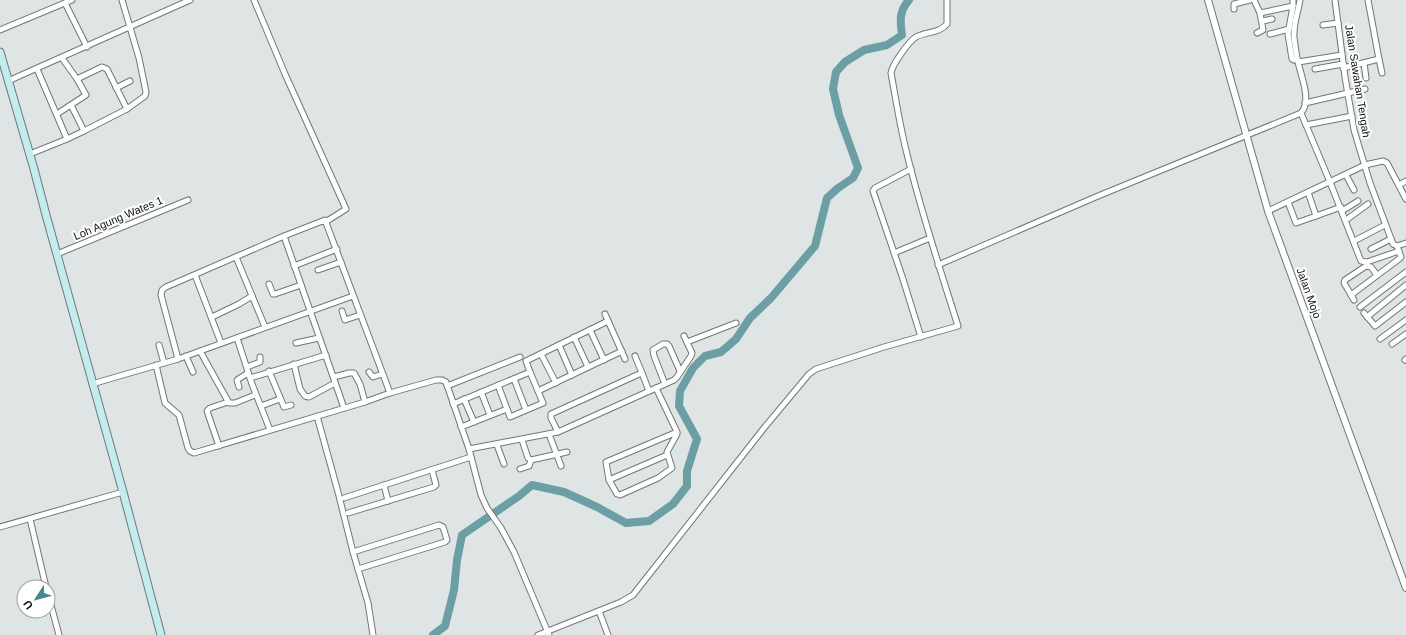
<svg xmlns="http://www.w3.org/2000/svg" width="1406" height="635" viewBox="0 0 1406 635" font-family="Helvetica,sans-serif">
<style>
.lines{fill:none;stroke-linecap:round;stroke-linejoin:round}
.river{stroke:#6c9fa4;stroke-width:8}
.minor-casing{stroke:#717676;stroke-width:7}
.tertiary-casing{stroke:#717676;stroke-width:8}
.secondary-casing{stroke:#717676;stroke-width:9}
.minor{stroke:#fff;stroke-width:5}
.tertiary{stroke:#fff;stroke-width:6}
.secondary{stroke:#c4ecef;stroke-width:7}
.labels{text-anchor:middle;stroke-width:4;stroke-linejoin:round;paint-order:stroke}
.street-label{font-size:11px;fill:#101212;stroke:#fff}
</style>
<rect width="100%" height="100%" fill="#dfe5e5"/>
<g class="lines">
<path class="river" d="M433,635L445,626L454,590L457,560L462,535L519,496L532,485L564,492L597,507L626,523L649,521L673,504L687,486V471L697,439L679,406L680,391L693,368L705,356L721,352L736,339L750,318L771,298L815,246L827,198L838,188L853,178L858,168L839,115L833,89L836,72L845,62L864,50L887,45L902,35C900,21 899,11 909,0"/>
<g class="minor-casing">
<g id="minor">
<path d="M254,0L285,74L346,209L327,221"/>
<path d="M1254,0L1260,13L1293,6V0"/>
<path d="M1300,0C1298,12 1293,25 1294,37C1295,45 1296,54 1298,62C1301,76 1312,101 1301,113"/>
<path d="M1335,0L1345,77L1354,130L1370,183L1393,244L1397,246"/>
<path d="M65,3L87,47"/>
<path d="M1293,6L1288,34L1292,59L1294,60"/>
<path d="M1234,9V4L1250,0"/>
<path d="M1263,21L1272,19"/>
<path d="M1323,25L1338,23"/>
<path d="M0,30L72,0"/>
<path d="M1257,33L1263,30L1260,13"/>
<path d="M1270,34L1289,29"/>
<path d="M1379,59L1382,73"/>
<path d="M1298,62L1342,55"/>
<path d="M1364,63L1366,78"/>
<path d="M1343,68L1379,59L1368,0"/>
<path d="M37,69L67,139"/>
<path d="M1315,69L1343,64"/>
<path d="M77,79L102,67L107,69L127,109"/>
<path d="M8,81L190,0"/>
<path d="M116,88L130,81"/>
<path d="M1305,103L1365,89"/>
<path d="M71,105L84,131"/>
<path d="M1301,113L1330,182L1361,261L1367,262L1399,251"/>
<path d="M57,114L86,95L77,79L62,58"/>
<path d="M1306,125L1352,116"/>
<path d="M30,154L67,139L84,131L127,109L145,96L146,92L139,58L122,0"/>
<path d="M911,169L875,188L873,191L902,276L921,337"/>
<path d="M1346,175L1354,190"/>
<path d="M1399,185L1406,181"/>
<path d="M1288,202L1296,223L1316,216L1308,192"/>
<path d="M1268,211L1365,165L1383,161L1387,163L1406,199"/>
<path d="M1342,211L1358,201"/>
<path d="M1316,216L1341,207"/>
<path d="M1346,220L1368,204"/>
<path d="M284,236L344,408"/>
<path d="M1354,241L1385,225"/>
<path d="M1397,246L1406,243"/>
<path d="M1371,249L1391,239"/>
<path d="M894,253L930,238"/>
<path d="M57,254L188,200"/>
<path d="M236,257L265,327"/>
<path d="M938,265L1098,196L1301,113"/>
<path d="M294,266L337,249"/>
<path d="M318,270L341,262"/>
<path d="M195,275L221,343"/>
<path d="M269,284L273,294H275L301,285"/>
<path d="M1351,295L1399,259L1401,257L1398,249"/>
<path d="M1354,300L1344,283L1345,280L1366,266L1371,267L1377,275"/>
<path d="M1360,307L1406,272"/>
<path d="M342,311L345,320L360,315"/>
<path d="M1364,313L1375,326L1406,302"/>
<path d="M605,314L625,359"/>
<path d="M212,317L239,304L252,296"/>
<path d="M1367,317L1406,285"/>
<path d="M590,330L604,360"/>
<path d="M574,337L588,367"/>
<path d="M237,338L252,384L270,430"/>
<path d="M1380,339L1406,320"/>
<path d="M687,342L736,323"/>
<path d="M296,343L319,338"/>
<path d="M1392,344L1406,334"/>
<path d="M159,345L164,363"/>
<path d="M559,345L572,375"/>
<path d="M200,351L229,403H235L255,395"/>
<path d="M541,354L556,383"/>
<path d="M186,356L193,372"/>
<path d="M635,356L642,373"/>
<path d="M178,359L161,295L162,290L166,287L284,236L325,220L390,393L436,380H442L446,382L469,449L481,495L487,508L501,528L514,552L549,635"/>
<path d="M1405,360L1406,359"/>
<path d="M294,364L300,389L305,396L309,397L335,383"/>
<path d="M156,365L165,403L179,415L188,448L190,451L194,453L365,402L390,393"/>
<path d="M247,367L260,362V357"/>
<path d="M269,371L284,407L291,405"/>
<path d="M369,372L373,377L382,374"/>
<path d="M334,377L349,373H354L360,384L365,402"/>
<path d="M250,378L326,355"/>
<path d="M514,379L526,410"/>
<path d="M92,384L178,359L353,296"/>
<path d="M665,384L654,356L653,350L663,344H667L669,346L680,371"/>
<path d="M498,385L510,417L543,403L530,372"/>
<path d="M447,386L520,357"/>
<path d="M239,387L237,380L248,373"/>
<path d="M656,388L677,432V434L667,452L672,468L658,478L620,495L617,494L609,480L606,462L677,432"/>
<path d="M538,391L622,351"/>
<path d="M481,392L490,415"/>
<path d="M464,399L474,422"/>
<path d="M453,404L530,372L526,361L608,321"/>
<path d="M261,406L280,399"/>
<path d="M317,416L338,492L353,552L368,603L373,635"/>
<path d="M461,427L507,409"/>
<path d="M558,432L551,418V414L637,375L642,373L649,391"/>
<path d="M549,434L561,466"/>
<path d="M522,440L528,458L531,460L567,452"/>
<path d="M497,445L504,464"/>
<path d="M219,446L207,411L210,408L228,402"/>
<path d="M469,449L558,432L674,380L677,377L691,356L692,353L684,336"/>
<path d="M520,469L529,466L531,460"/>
<path d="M609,480L667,455"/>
<path d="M384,485L388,501"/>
<path d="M344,498L471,457"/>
<path d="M348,513L434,487L436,485L432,470"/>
<path d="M30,519L46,587"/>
<path d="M0,527L123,492"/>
<path d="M353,552L439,525L443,527L447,540L445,542L358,569"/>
<path d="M48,594L59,635"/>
<path d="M599,611L608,635"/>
<path d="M538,635L621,602L633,595L764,428L809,374L816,369L884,347L958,326C940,269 921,212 907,154C900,127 896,100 891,73C892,65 909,41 916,37C927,31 938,34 947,24V0"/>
</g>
</g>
<g class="tertiary-casing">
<path id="tertiary" d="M1208,0L1268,211L1406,588"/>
</g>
<g class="secondary-casing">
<path id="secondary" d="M0,52L34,169L46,215L123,492L161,635"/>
</g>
<use href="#minor" class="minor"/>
<use href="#tertiary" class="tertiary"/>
<use href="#secondary" class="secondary"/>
</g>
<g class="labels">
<g class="street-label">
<text transform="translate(1358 81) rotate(81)" y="4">Jalan Sawahan Tengah</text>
<text transform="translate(118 218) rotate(-23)" y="4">Loh Agung Wates 1</text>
<text transform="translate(1309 293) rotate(70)" y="4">Jalan Mojo</text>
</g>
</g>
<g transform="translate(36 599) rotate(234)"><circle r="19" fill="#ffffff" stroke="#9fa0a0"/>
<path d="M0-3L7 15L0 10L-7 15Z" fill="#438a90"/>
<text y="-6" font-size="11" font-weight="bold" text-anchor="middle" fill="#101212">U</text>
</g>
</svg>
